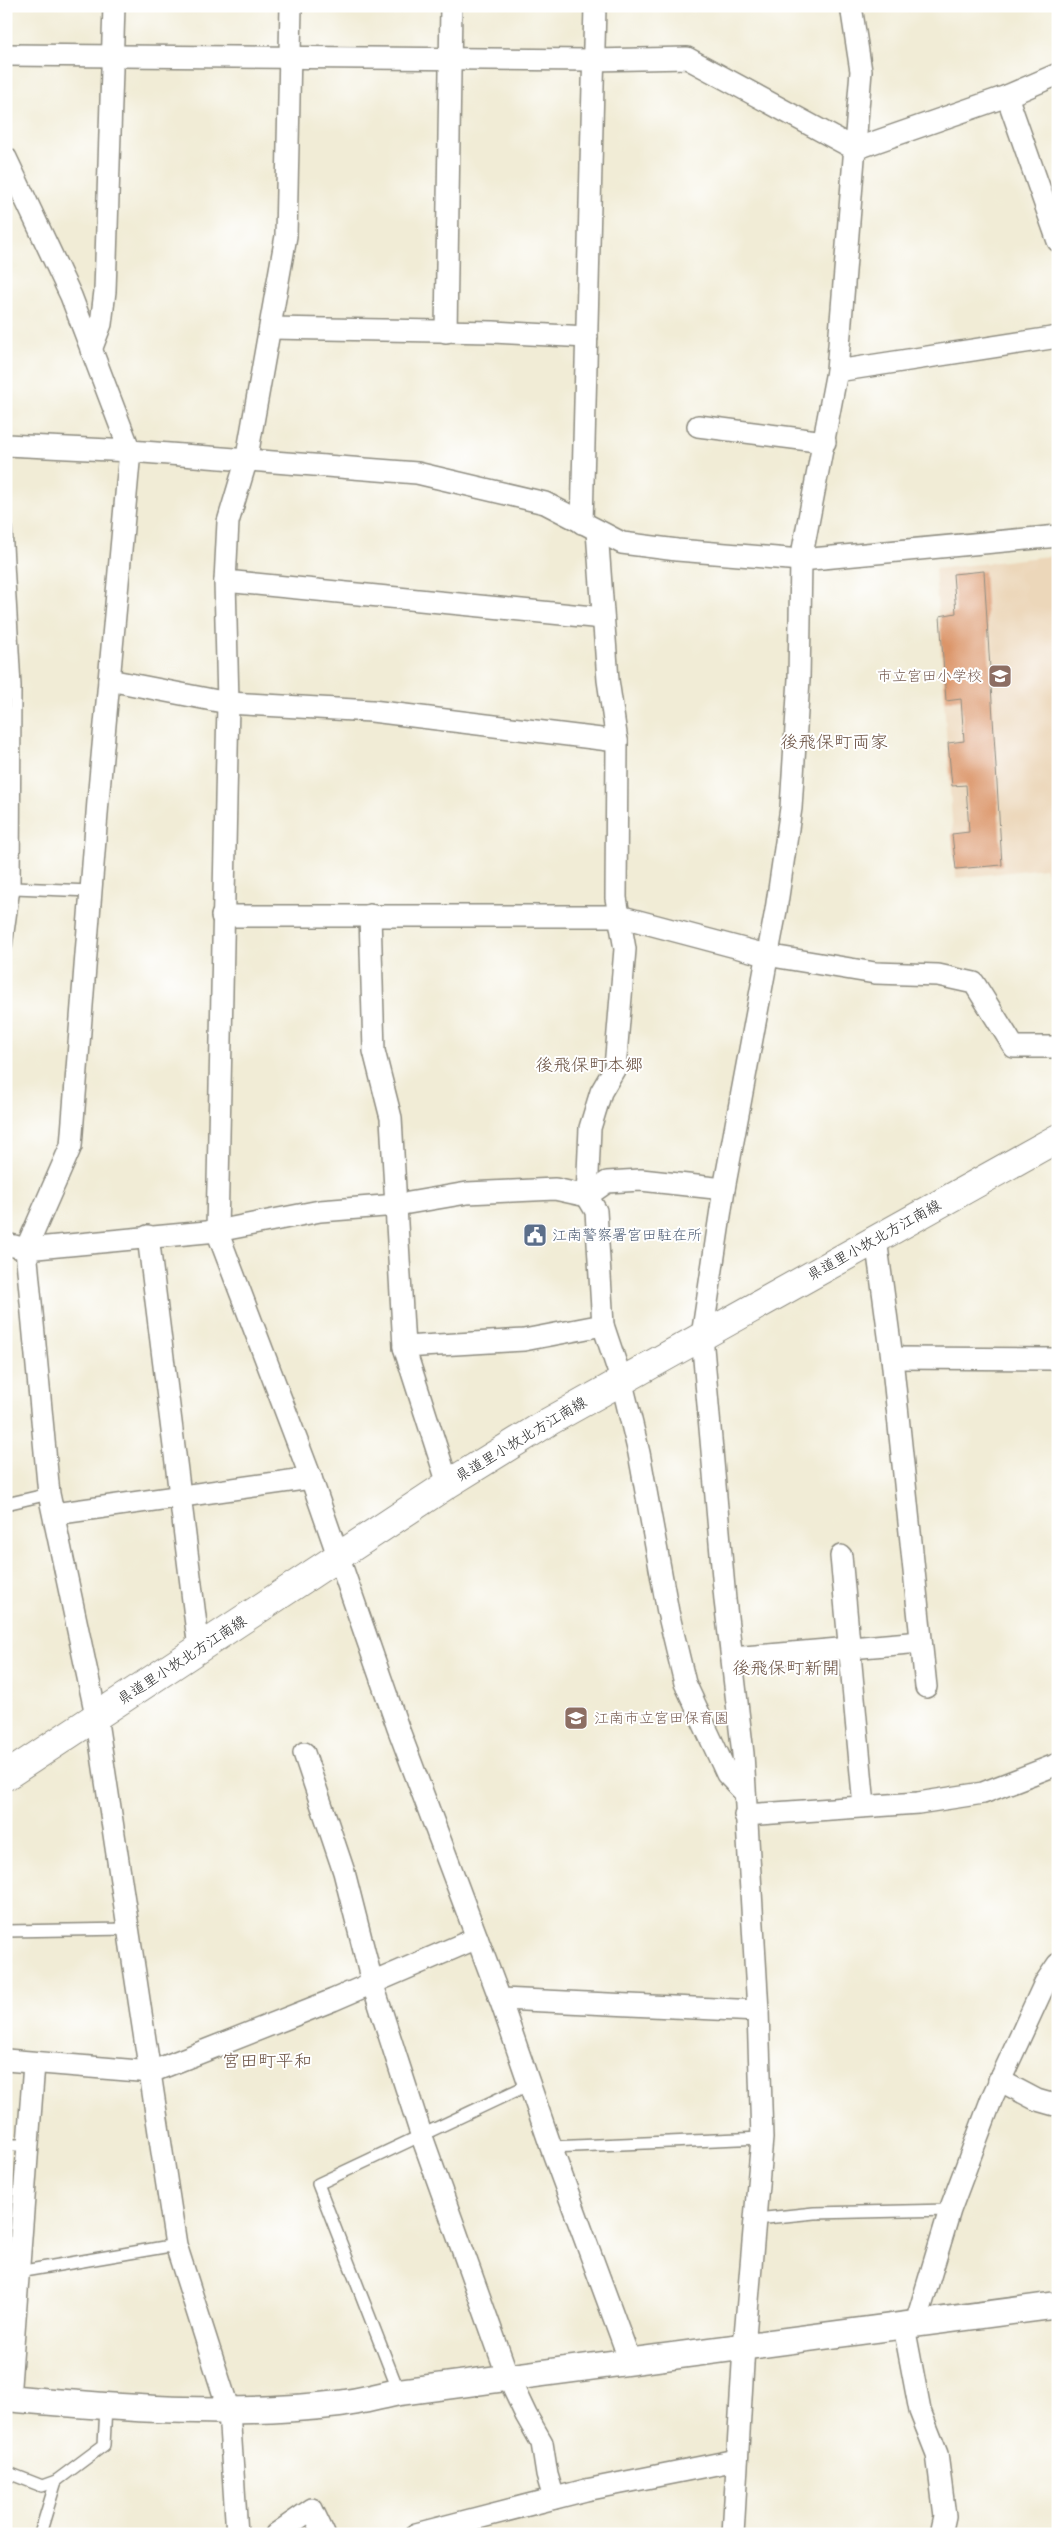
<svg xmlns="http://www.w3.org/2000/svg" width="1064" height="2540" viewBox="0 0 1064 2540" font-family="'Comic Neue','Klee One',sans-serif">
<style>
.built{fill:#ecd7ba}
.building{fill:#db9569}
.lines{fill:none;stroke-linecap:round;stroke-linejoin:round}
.service-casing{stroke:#8e8c80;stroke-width:14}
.minor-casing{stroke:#8e8c80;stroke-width:24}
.tertiary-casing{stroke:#8e8c80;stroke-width:29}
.secondary-casing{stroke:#8e8c80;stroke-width:30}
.service{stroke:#fff;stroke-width:11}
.minor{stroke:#fff;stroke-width:21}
.tertiary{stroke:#fff;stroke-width:26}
.secondary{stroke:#fff;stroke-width:28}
.labels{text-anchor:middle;stroke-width:4;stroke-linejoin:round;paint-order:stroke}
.education-label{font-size:15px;fill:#785e54;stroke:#fff;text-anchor:end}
.service-label{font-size:15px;fill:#4e5e75;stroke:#fff;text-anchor:start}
.street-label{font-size:15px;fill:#2b2b2b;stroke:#fff}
.quarter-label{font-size:18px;fill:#695041;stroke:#fff}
</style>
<rect width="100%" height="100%" fill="#fff"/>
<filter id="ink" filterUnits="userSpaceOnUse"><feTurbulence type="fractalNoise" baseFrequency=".02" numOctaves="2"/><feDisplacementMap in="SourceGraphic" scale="10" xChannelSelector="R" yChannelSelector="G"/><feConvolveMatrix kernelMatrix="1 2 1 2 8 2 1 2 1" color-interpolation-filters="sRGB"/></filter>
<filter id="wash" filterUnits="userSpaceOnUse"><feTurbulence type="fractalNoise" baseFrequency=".0096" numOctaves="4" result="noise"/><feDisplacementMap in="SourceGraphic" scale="20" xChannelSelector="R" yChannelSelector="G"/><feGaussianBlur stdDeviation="1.12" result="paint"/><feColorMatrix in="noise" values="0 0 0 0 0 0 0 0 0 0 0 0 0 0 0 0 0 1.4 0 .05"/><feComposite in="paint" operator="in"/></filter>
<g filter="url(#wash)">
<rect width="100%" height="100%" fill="#f1ecd6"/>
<path class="built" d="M1058,555V896H1056L1045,868L956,878L935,569Z"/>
<g id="blocks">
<path class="building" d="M984,571L1002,865L956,869L952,834L969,832L966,785L952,786L948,743L964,741L961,699L946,701L940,616L956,613L953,574Z"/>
</g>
</g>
<g filter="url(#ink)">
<use href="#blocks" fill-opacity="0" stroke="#8e8c80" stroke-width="1"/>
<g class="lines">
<g class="service-casing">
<g id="service">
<path d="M6,528L15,686L14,888L6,947"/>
<path d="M14,888L91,891"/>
<path d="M6,1504L49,1494"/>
<path d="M6,1931L129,1929"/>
<path d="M6,2145H29"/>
<path d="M551,2147L762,2138"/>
<path d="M756,2219L814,2213L950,2210"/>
<path d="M18,2272L176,2245"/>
<path d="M399,2392L318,2184L530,2084"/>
<path d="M6,2472L42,2486L56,2481L104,2445L106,2407"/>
<path d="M40,2534L56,2481"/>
</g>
</g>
<g class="minor-casing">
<g id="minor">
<path d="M291,6L286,236L246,462L228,522L225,581L228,703L217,1231L311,1478L398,1728L500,1999L551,2147L630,2361"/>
<path d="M6,55L594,60L687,58L855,149L1007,96L1058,74"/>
<path d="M1007,96L1058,241"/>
<path d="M6,158L71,296L130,451L98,801L71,1146L26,1249L49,1494L96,1715L176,2245L229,2411L237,2534"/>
<path d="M271,328L493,332L587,337"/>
<path d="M446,332L451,6"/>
<path d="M91,350L101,324L105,291L114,6"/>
<path d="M837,371L1058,337"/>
<path d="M698,426L825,442"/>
<path d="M6,445L130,451L417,473L545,503L622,543L677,550L801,560L1058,536"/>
<path d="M582,523L595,6"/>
<path d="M597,531L608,680L617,741L616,898L625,949L615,1068L601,1092L590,1128L587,1196L596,1211L603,1325L621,1379L639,1453L668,1612L685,1683L727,1774L745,1793"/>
<path d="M225,581L603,618"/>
<path d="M109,680L228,703L372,711L617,741"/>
<path d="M370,915L374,1051L391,1118L404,1347L524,1340L603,1325"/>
<path d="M222,916H619L766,955L875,973L938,975L974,983L1014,1047H1058"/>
<path d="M148,1236L199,1649"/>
<path d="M876,1239L892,1358L926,1687"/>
<path d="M6,1244L26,1249L217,1231L320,1211L397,1205L467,1193L555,1189L587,1196L607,1182L641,1180L724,1189"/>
<path d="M404,1347L448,1484"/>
<path d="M892,1358L1058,1359"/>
<path d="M54,1514L311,1478"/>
<path d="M841,1556L864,1806"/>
<path d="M732,1658L921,1642"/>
<path d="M304,1753L344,1872L372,1982L421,2134L508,2377L526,2415L542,2443L547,2475L554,2498"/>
<path d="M745,1815L918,1803L983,1793L1058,1764"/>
<path d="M500,1999L758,2011"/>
<path d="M6,2060L151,2072L333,2000L477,1938"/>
<path d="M999,2080L1037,2100L1058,2106"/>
<path d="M916,2323L950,2210L992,2098L1045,1983L1058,1964"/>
<path d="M908,2325L906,2337L920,2411L937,2454L945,2516L941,2534"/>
<path d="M9,2398L34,2064"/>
<path d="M276,2534L312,2509L324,2534"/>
<path d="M416,2534L586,2490L737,2460"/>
<path d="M733,2534L744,2347L762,2138L758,2011L743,1754L725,1600L702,1336L724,1189L776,910L791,808L799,679L801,560L837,371L861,71L851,6"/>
</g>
</g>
<g class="tertiary-casing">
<path id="tertiary" d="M6,2398C117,2408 229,2417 339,2404C359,2402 379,2396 399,2392L1058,2305"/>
</g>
<g class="secondary-casing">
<path id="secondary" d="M6,1776L448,1484L550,1421L1058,1138"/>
</g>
<use href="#service" class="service"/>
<use href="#minor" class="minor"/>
<use href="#tertiary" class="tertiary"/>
<use href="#secondary" class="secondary"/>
</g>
</g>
<defs>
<g id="school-square" transform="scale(1.25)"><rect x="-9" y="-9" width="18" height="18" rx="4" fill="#8d6e63" stroke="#fff"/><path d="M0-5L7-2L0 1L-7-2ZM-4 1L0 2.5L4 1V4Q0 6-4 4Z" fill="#fff"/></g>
<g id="civic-square" transform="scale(1.25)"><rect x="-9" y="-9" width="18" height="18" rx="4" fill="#5c6f8a" stroke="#fff"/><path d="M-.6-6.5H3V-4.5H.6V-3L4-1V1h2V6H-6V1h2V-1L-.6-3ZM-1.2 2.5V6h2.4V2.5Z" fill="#fff"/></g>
</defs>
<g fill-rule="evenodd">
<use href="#school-square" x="1000" y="676"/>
<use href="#civic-square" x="535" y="1235"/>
<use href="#school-square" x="576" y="1718"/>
</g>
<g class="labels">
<g class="education-label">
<text x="982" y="681">市立宮田小学校</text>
<text x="594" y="1723" text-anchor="start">江南市立宮田保育園</text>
</g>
<g class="service-label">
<text x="552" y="1240">江南警察署宮田駐在所</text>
</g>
<g class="street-label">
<text transform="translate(874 1240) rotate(-29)" y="5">県道里小牧北方江南線</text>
<text transform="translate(521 1439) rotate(-31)" y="5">県道里小牧北方江南線</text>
<text transform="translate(182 1660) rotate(-33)" y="5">県道里小牧北方江南線</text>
</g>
<g class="quarter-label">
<text x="834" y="748">後飛保町両家</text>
<text x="589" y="1071">後飛保町本郷</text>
<text x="786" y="1674">後飛保町新開</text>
<text x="267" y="2067">宮田町平和</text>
</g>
</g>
<rect width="1064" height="2540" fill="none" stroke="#fff" stroke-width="25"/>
</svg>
